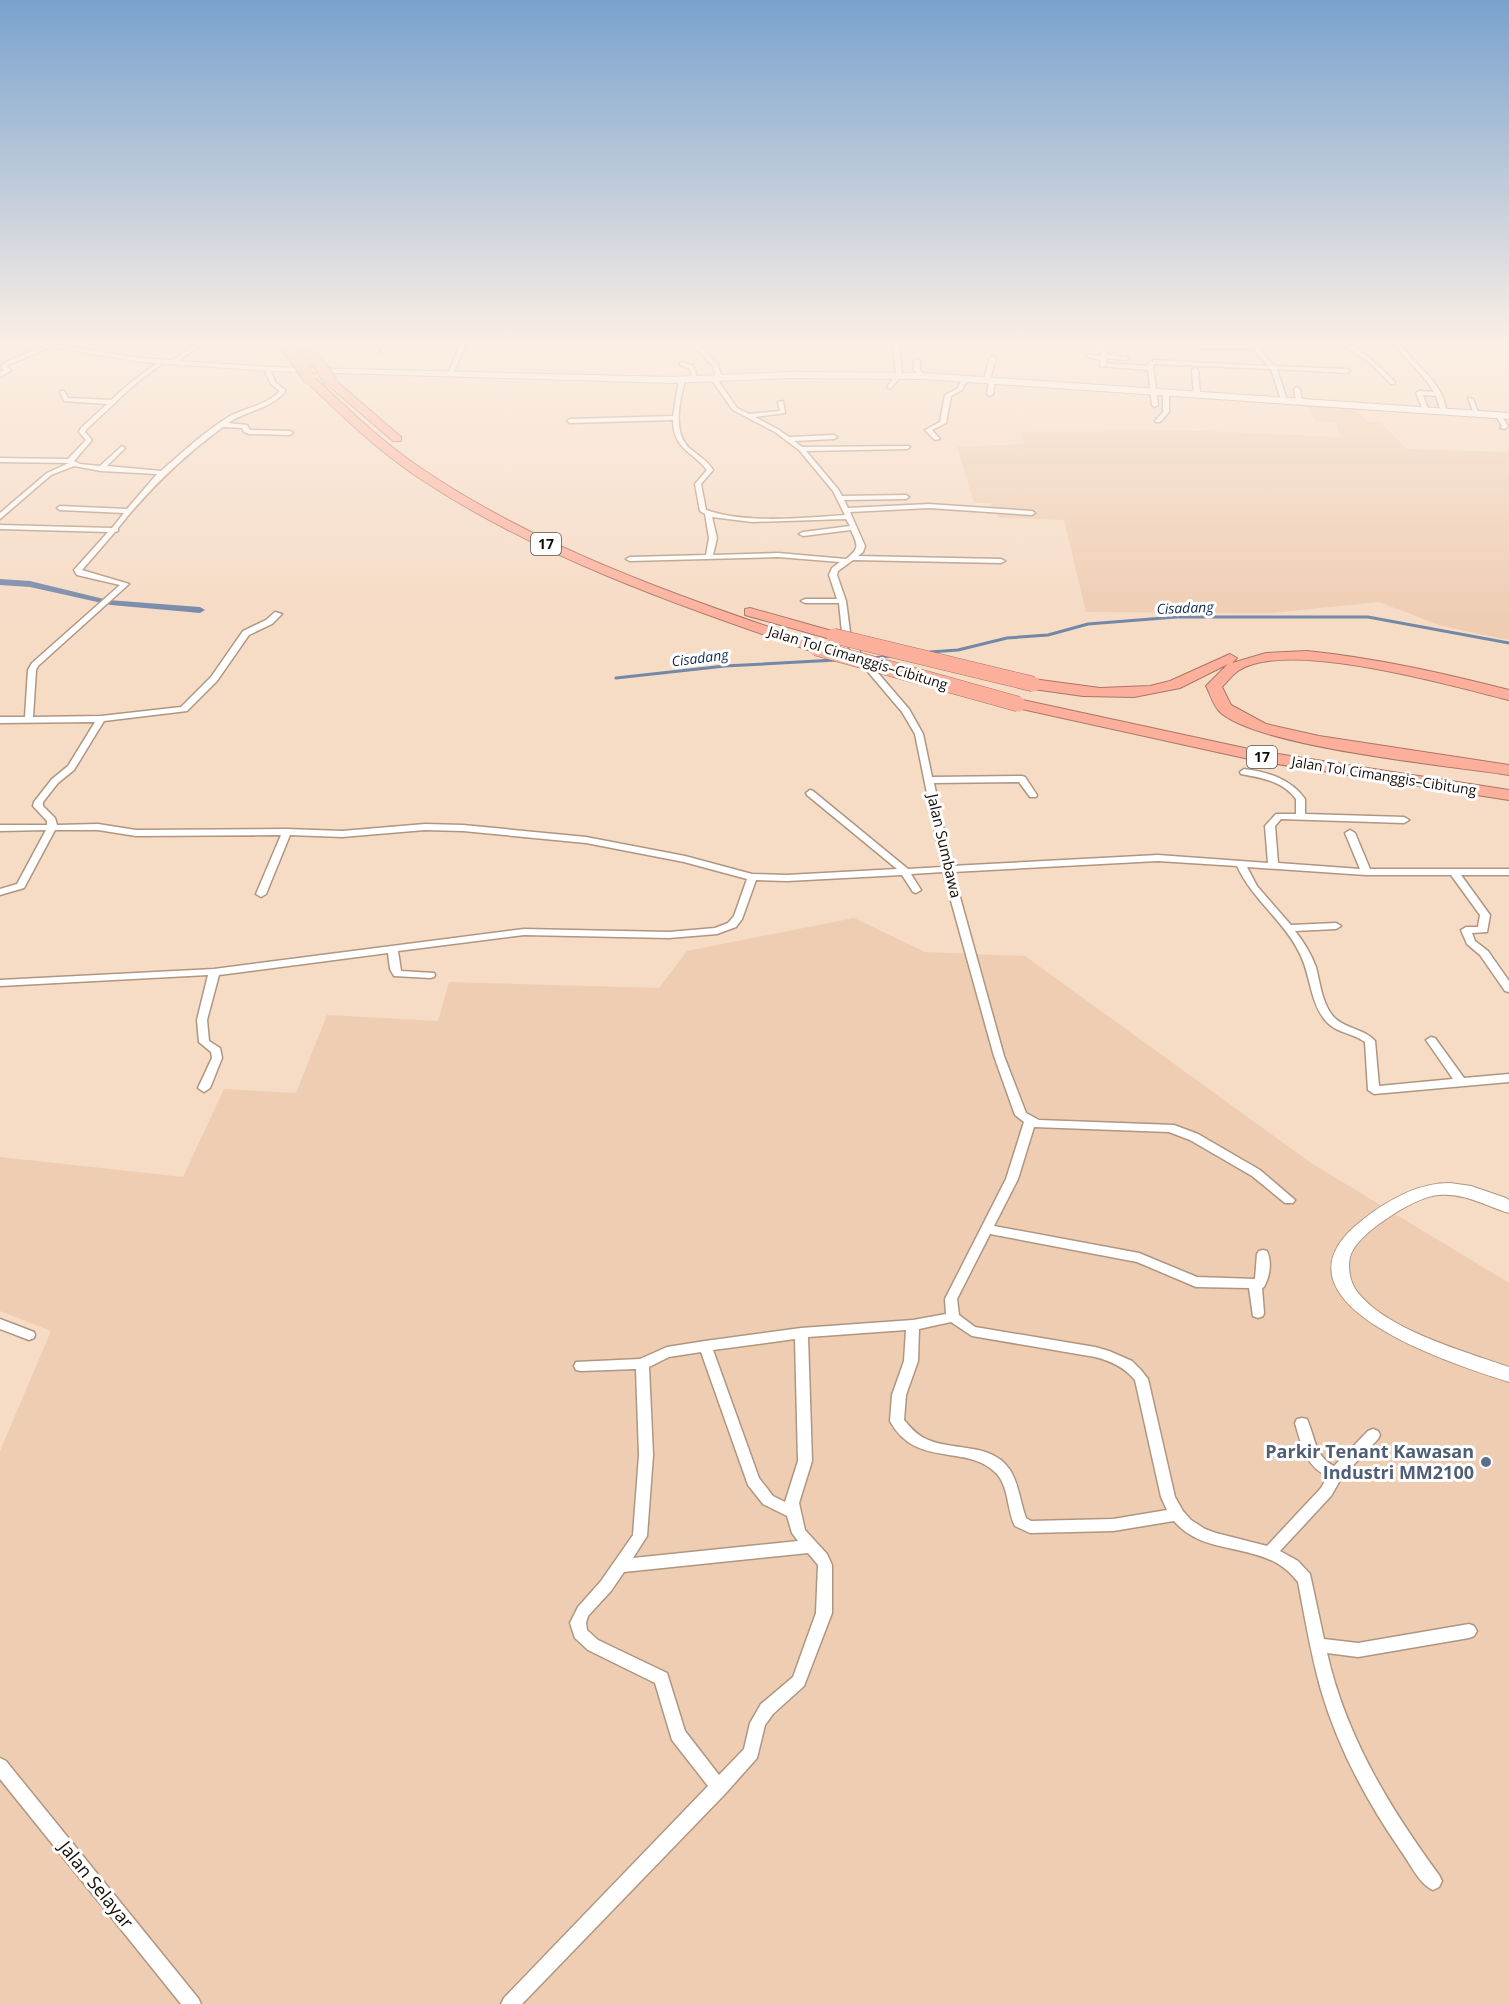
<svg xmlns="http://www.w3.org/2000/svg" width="1509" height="2004" viewBox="0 0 1509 2004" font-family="'Open Sans',sans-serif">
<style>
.built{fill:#eecdb2}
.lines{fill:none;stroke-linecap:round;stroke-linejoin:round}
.stream{stroke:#7388a8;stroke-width:3}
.canal{fill:#7388a8;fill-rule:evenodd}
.minor-casing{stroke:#af9681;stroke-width:3}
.secondary-casing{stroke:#af9681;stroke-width:2}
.motorway-casing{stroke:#ab7667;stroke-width:2}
.minor{fill:#fff;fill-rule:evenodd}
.secondary{fill:#fff;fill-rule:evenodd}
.motorway{fill:#fcb09c;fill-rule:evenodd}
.motorway-bridge-far1-casing{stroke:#ab7667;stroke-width:14;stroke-linecap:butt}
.motorway-bridge-casing{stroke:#ab7667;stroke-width:16;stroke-linecap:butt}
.motorway-bridge-far1{stroke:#fcb09c;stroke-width:12}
.motorway-bridge{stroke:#fcb09c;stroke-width:15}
.service-dot{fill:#5c6f8a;stroke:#fff;stroke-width:2}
.labels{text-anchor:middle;stroke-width:6;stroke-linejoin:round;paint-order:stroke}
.shield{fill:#fff;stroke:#5a5450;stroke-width:1.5}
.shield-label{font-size:14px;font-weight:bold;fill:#140b05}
.far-water-label{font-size:14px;font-style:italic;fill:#0f2b56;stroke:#fff}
.far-street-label{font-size:14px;fill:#140b05;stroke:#fff}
.street-label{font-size:15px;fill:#140b05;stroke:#fff}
.near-service-label{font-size:18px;font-weight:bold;fill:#4e5e75;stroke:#fff;text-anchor:end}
.near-street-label{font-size:18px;fill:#140b05;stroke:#fff}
</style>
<rect width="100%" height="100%" fill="#f6dbc5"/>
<g class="built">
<path d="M1308,405L1357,409L1367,422L1381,423L1407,449L1509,452V640L1442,626L1379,602L1272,613L1086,612L1064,520L1001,518L992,512L991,503H974L957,447L1024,444L1022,432L1204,431L1340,437L1336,423L1315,421Z"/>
<path d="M854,918L925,952L1025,956L1311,1163L1509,1283V2004H0V1451L51,1331L0,1311V1157L183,1177L224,1089L296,1093L327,1015L438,1021L449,982L659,988L687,951Z"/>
</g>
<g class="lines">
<g class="stream">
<path d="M930,652L958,650L1007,638L1048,635L1088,624L1176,617H1368L1509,643"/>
<path d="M873,658L890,656"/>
<path d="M616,678L725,666L836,660"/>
</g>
<path class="canal" d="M0,579L30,581L108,600L200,607L205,610L200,613L111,605L30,587L0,585Z"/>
<g class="minor-casing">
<g id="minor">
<path d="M385,343H391L384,353H380Z"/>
<path d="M415,343H421L418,349L413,348Z"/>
<path d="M461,343H467L453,373L448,374Z"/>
<path d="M691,343H697L718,365L722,378L717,379L737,408L749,414L780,411L778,402L783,401L785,413L755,417L779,430L789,437L834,435L837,437L834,439L794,441L802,447L909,446L910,447L907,449L806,451L838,489L842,496L906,495L909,497L906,499L844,500L848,508L929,504L1032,511L1035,513L1032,515L929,508L850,512L865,546L863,552L858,556L1001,559L1005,561L1001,563L853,560L838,571L837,575L846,601L850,632L860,652L909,709L923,734L932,777L1022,776L1025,777L1037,795L1036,797H1030L1019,782L934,783L951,866L1158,855L1268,863L1265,826L1276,814H1296V799C1283,781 1262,778 1241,774L1240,772L1244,769C1268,772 1291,779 1305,799V814L1404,817L1409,820L1404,823L1281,819L1275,826L1278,863L1360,869L1345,833L1350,830L1355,833L1370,869H1509V875H1461L1490,915L1487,932L1472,933L1475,941L1488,951L1509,981V992L1505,991L1480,955L1467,944L1461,930L1466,927H1478L1480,915L1451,875H1366L1247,867L1257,886L1291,925L1336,923L1341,926L1336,929L1295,931C1304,942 1311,954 1316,967C1320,983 1322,1002 1332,1015C1343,1029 1364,1028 1375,1041L1379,1086L1453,1079L1426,1040L1431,1037L1435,1038L1464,1078L1509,1074V1082L1374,1094L1368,1090L1365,1042C1353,1033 1335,1033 1325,1020C1309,1000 1311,974 1299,952C1283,920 1252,899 1237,866L1158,861L953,872L1004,1056L1026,1113L1039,1120L1174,1125L1198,1134L1260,1170L1295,1200L1293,1203H1285L1252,1176L1190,1140L1169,1132L1034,1127L1018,1179L994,1226L1139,1253L1197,1277L1255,1279L1257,1254L1259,1251L1263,1250L1267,1251C1272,1262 1270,1276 1264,1287L1262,1288L1264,1313L1263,1316L1258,1318L1253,1316L1249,1288L1196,1287L1137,1262L990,1234L957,1299L959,1315L975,1327L1095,1347L1109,1351L1132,1361L1141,1370L1148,1379L1175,1497L1183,1511L1191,1520L1205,1529L1216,1533L1267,1546L1321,1488L1328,1476C1306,1468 1301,1443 1295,1423L1297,1419L1302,1418L1307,1419C1315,1437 1315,1457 1334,1466L1368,1431L1373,1429L1378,1431L1380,1435L1378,1439L1342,1477L1331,1496L1280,1551L1298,1561L1310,1574L1324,1639L1358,1643L1469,1624L1474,1626L1477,1631L1474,1636L1469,1638L1358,1657L1327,1653C1346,1736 1389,1807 1439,1875L1442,1881L1439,1887L1433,1890C1419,1884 1410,1863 1401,1851C1367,1802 1338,1748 1321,1690C1311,1655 1305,1618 1298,1582C1291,1573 1283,1566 1273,1561C1240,1545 1199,1551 1174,1521L1113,1531L1030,1533L1015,1526C1007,1511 1009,1486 996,1473C966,1443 916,1469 890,1421L892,1395L904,1361L906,1330L808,1337L812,1461L799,1503L805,1530L827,1554L832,1565V1613L804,1686L773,1714L765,1725L757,1758L725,1794L522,2004H501L504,1998L708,1786L672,1740L655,1683L588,1650L575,1638L570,1623L578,1607L601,1581L633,1535L639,1455L636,1369L581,1371L576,1370L574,1366L576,1362L640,1359L667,1347L705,1341L801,1328L913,1320L946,1314L945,1299L1006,1179L1024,1122L1015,1115L994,1056L943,872L911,874L921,890L916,893L913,892L902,875L787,881L756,880L742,919L736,927L717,934L669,938L524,935L398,951L401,971L434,973L435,975L434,977L430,978L394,976L390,969L388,953L219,975L207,1020L209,1041L220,1048L222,1058L210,1088L204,1092L198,1088L212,1058L211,1052L199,1042L197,1020L208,975L0,986V980L214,969L524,929L669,932L715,928L728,923L734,916L747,879L684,862L586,843L463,831L425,830L342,837L290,835L266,894L261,897L256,894L281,835L136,836L98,830H55L24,888L0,895V889L17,884L46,830L0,831V825H47V821L33,806L34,802L52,779L68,766L95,722L0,723V717H25L28,670L32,663L120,585L77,575L74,570L108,532L0,529V525L112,528L124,513L60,510L57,508L60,506L127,509L157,474L101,471L74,466L51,475L0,519V513L47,473L69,463L0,462V458L68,459L86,440L79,432L81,428L107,404L64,401L60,391H64L68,398L111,400L130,383L161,360L164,362L163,363L134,385L86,430L85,432L92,440L74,461L80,464L100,466L122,446L125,448L107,466L161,471C183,452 205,431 230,416C247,407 266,406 280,391L272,385L265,372L271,367L274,369L271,372L276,383L285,390V392C270,409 246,411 228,423L247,425L250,430L290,431L293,433L290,435L249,434L244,432L242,428L223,427C182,457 150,488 118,528V531L115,532L82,570L129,584L38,666L36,670L33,717L101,716L181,707L211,677L243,631L266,620L275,612L282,614L272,624L249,635L217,681L187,711L104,721L74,770L58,783L43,802V806L55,818L57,825L98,824L136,830L287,829L342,831L425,824L463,825L586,837L685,856L752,874L787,875L897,869L807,795L806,793L810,790L813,791L908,869L942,867L915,734L902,712L852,653L842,632L839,603H805L801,601L805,599H837L829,575L832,568L840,562L778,557L630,561L626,559L630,557L706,555L709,538L705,514L700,511L695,484L707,470C692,451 673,449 673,420L570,423L567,421L570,419L673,416L679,380L682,378L685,380C680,400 672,431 689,448C698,455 707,460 713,470L701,484L706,510C746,524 802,518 845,515L833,491L799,450L775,432L733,410L711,379L716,378L713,366ZM712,517L752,522L846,519L850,526L803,532L799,534L803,536L851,530C858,546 860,548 846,559L778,553L713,555L717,538ZM951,1322L972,1336L1095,1357C1111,1361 1124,1367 1135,1380L1161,1497L1167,1510L1113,1519L1031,1521L1026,1518C1020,1502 1019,1484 1010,1470C991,1441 950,1452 924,1438C916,1434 910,1427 904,1420L906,1395L918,1361L919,1329ZM795,1339L798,1461L785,1502L773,1496L759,1478L713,1350ZM701,1352L748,1485L763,1504L787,1516L792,1533L798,1541L633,1558L647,1536L653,1455L649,1367L669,1357ZM808,1553L818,1565L816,1613L793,1677L761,1704L750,1723L744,1749L719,1775L685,1731L667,1673L598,1640L587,1630L586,1623L588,1616L611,1591L624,1572Z"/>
<path d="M759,343H765V345L760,346Z"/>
<path d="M893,343H899L902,375L890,389L887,387L896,375Z"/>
<path d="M1083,343H1102L1107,354L1129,358L1126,360L1107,358L1105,363L1147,366L1148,363L1154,360L1268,366L1254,349H1201L1198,347L1201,345H1251L1249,343H1326L1323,345L1260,347L1259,348L1274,366L1347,369L1350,371L1347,373L1277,369L1287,400L1284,402L1281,400L1271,369L1155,364L1153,365L1158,405L1155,407L1152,405L1148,370L1100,366L1101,360L1086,357L1089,355L1102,356L1097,345H1086Z"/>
<path d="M1340,343C1357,342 1383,370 1395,382V384H1391L1370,363Z"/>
<path d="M1394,343H1400C1415,367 1446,384 1446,413L1441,412L1436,396L1423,395L1429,411L1424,412L1416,393L1419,391L1434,392C1424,374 1406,361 1394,343Z"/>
<path d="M49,344L51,345V347L8,365L7,367L11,370L10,371L0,377V372L4,370L1,367L4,363Z"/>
<path d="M196,344L201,345L174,364H170V362Z"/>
<path d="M993,356L996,358L990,379L995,380L993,394L990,396L987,394L989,380L984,379L990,358Z"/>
<path d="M917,359L920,361V370L926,376L925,377H921L914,370V361Z"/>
<path d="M682,362L693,366L698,380H694L689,368L680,365V363Z"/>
<path d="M1195,368L1198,370L1200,394L1197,396L1194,394L1192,370Z"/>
<path d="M963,377L968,378L962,390L951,396L946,423L932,430L940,439L935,440L925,430L940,422L945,395L958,388Z"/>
<path d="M1297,387L1300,389L1302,401L1299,403L1296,401L1294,389Z"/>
<path d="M1166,390L1169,392V412L1160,422H1156L1155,421L1163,412V392Z"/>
<path d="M1468,398L1473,399L1479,415L1474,414Z"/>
<path d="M1497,415H1501L1508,426L1505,429L1500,428L1502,426L1496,416Z"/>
<path d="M0,1319L34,1332L35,1335L34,1338L29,1340L0,1329Z"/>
<path d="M0,1758L6,1761L198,1998L201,2004H181L0,1779Z"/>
</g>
</g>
<g class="secondary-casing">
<g id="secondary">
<path d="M29,343H46L140,358L271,367L672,377L790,372L923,373L1509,413V419L923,379L790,378L672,383L271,371L140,362Z"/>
<path d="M1450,1183L1471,1186L1506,1198L1509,1200V1213C1485,1206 1466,1193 1439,1195C1416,1196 1364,1230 1353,1250C1346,1261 1349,1280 1356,1290C1385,1330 1464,1351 1509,1367V1382C1453,1364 1259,1303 1360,1222C1386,1201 1416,1183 1450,1183Z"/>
</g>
</g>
<g class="motorway-casing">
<g id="motorway">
<path d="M306,377H314C349,410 384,444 425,471C546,552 685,598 821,645L823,648L816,652L811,651C675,604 537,557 416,476C376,449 341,415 306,381Z"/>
<path d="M327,380H335L401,437V441H393L327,384Z"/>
<path d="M750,608L839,633L841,636L834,640L745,615V609Z"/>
<path d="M1307,651C1376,658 1442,673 1509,690V700C1453,686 1286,638 1238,671C1232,675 1227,682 1222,687L1231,705L1266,724L1319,736L1509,765V775C1452,766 1254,747 1219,711C1213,705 1210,693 1206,686L1228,664L1180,688L1134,697L1083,696L1033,689L1025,684L1033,679L1100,688L1150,686L1170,681L1230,654L1237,658L1232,663L1266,653Z"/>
<path d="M1018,699L1258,751L1509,790V800L1258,761L1013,707L1010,704Z"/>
</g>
</g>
<use href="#minor" class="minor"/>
<use href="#secondary" class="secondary"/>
<use href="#motorway" class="motorway"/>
<g class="motorway-bridge-far1-casing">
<g id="motorway-bridge-far1">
<path d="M285,343L310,379"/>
<path d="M304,343L331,382"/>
</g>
</g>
<g class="motorway-bridge-casing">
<g id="motorway-bridge">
<path d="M834,636L1033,684"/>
<path d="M816,648L1018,704"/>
</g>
</g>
<use href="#motorway-bridge-far1" class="motorway-bridge-far1"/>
<use href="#motorway-bridge" class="motorway-bridge"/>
</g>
<linearGradient id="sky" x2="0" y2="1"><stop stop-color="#79a2ce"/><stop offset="0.55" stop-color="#fbefe5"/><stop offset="1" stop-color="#fbefe5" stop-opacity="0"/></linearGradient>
<rect width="1509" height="623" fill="url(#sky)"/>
<circle class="service-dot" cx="1486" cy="1462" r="6"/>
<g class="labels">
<g class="shield">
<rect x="531" y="533" width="30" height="22" rx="4.5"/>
<rect x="1247" y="746" width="30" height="22" rx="4.5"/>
</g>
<g class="shield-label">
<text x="546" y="549">17</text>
<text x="1262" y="762">17</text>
</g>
<g class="far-water-label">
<text transform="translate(1185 608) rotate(-2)" y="5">Cisadang</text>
<text transform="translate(700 658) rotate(-7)" y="5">Cisadang</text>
</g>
<g class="far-street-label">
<text transform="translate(858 658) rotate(17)" y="5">Jalan Tol Cimanggis–Cibitung</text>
<text transform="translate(1384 776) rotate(9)" y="5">Jalan Tol Cimanggis–Cibitung</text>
</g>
<g class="street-label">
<text transform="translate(944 846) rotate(77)" y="5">Jalan Sumbawa</text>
</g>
<g class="near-service-label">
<text x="1474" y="1458">Parkir Tenant Kawasan<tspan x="1474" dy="21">Industri MM2100</tspan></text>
</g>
<g class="near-street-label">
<text transform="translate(96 1885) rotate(51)" y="6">Jalan Selayar</text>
</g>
</g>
</svg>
